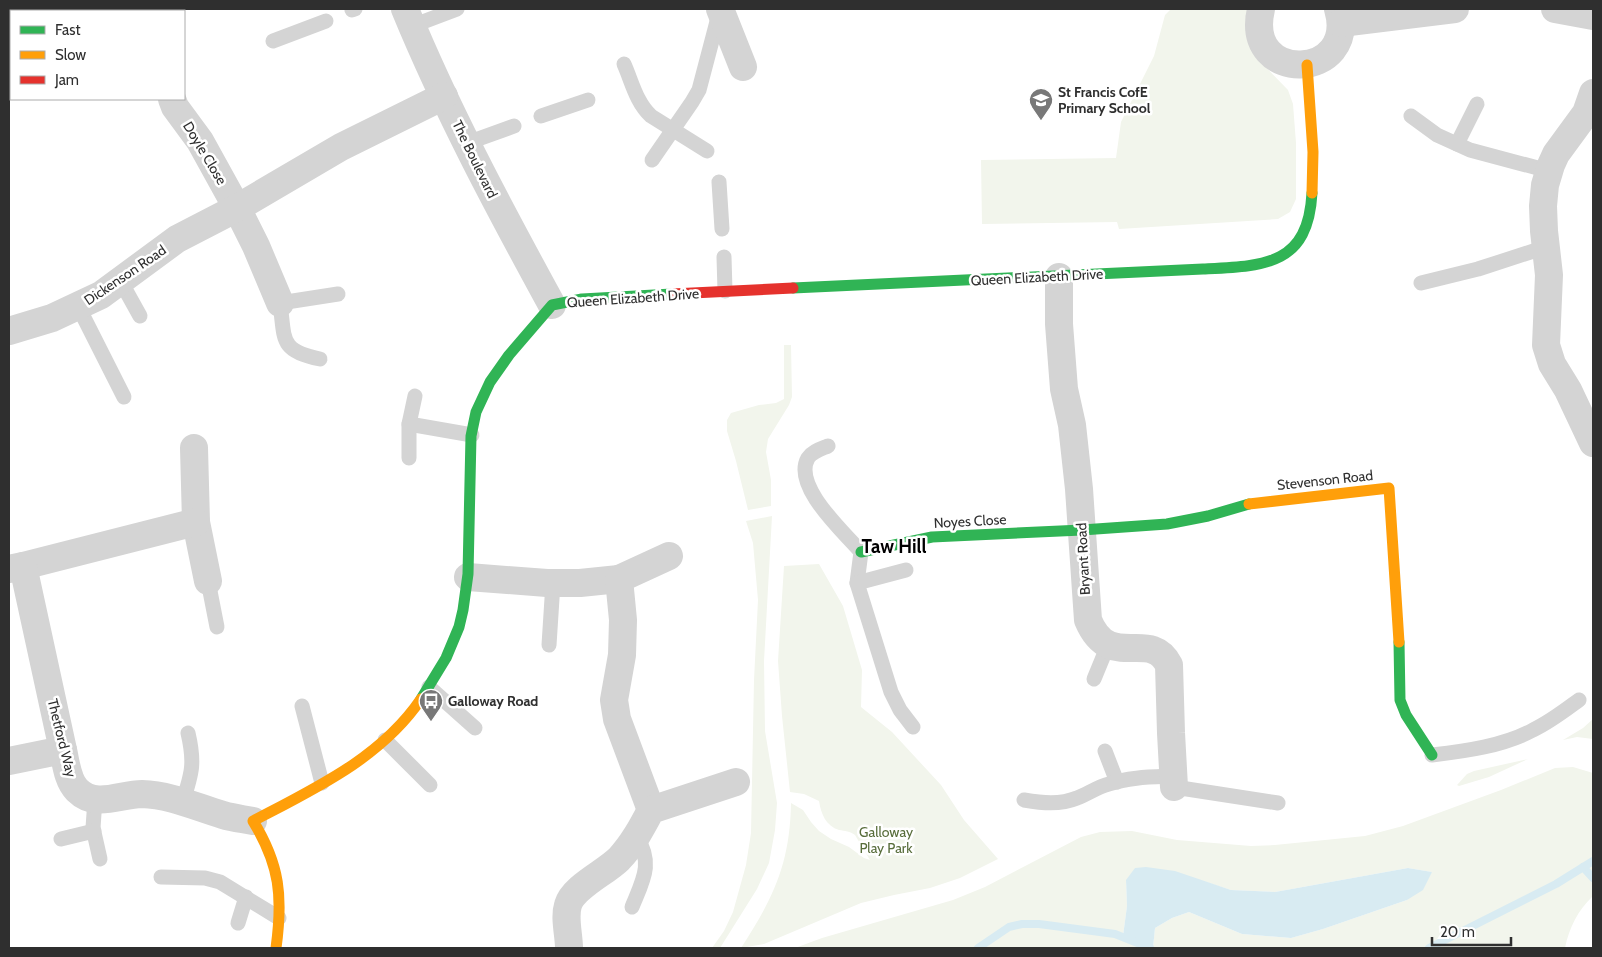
<svg xmlns="http://www.w3.org/2000/svg" width="1602" height="957" viewBox="0 0 1602 957" font-family="Cabin,sans-serif">
<style>
.green{fill:#f2f5ec}
.water{fill:#d8ebf2}
.lines{fill:none;stroke-linecap:round;stroke-linejoin:round}
.stream{stroke:#d8ebf2;stroke-width:8}
.lane{stroke:#d4d4d4;stroke-width:15}
.street{stroke:#d4d4d4;stroke-width:28}
.fast{stroke:#30b455;stroke-width:11}
.slow{stroke:#ff9f0a;stroke-width:11}
.jam{stroke:#e5322d;stroke-width:11}
.labels{text-anchor:middle;stroke-width:5;stroke-linejoin:round;paint-order:stroke}
.poi-label{font-size:14px;font-weight:bold;fill:#2f2f2f;stroke:#fff;text-anchor:start}
.street-label{font-size:14px;fill:#2f2f2f;stroke:#fff}
.park-label{font-size:14px;fill:#586d3b;stroke:#fff}
.district-label{font-size:19px;font-weight:bold;fill:#000;stroke:#fff}
</style>
<rect width="100%" height="100%" fill="#fff"/>
<g class="green">
<path d="M1171,9H1256L1253,41L1256,57L1288,90L1293,104L1296,143V199L1290,212L1278,219L1119,229L1117,222L982,224L981,160L1116,158L1121,122L1154,56L1165,15Z"/>
<path d="M784,345H791L792,397L789,405L768,439L766,452L771,480V506L748,510L736,461L727,431V420L731,413L759,405L776,403L784,399Z"/>
<path d="M772,516L764,661L765,731L777,803L775,830L769,863L757,889L720,948H712L724,931L733,912L746,865L751,833L754,680L758,600L753,543L746,521Z"/>
<path d="M819,564L843,606L862,670L861,707L892,732L941,785L964,820L998,859L960,878L930,888L894,895L861,903L764,944L741,948C773,899 790,864 791,803L803,810L811,822L819,831L831,839L849,847L864,858L870,860L855,835C850,831 845,831 839,830C826,826 821,814 819,801L804,794L790,792L782,716L778,661L784,566Z"/>
<path d="M1593,719V739L1577,737L1563,740L1583,728Z"/>
<path d="M1528,759L1489,777L1459,786L1457,785L1467,774L1474,771Z"/>
<path d="M1573,767L1593,773V896C1578,910 1569,928 1565,948H1153L1155,928L1172,918L1189,912L1242,934L1291,938L1323,929L1407,900L1432,872L1408,868L1275,892L1231,890L1203,881L1126,880L1127,906L1123,936L1150,948H795L822,938L953,900L985,887L1081,837L1100,832L1132,831L1177,840L1251,846L1275,845L1365,836L1403,826L1501,790L1555,768Z"/>
</g>
<path class="water" d="M1146,867L1175,871L1231,890L1275,892L1408,868L1432,872L1423,890L1407,900L1323,929L1291,938L1242,934L1189,912L1172,918L1155,928L1153,948H1150L1123,936L1127,906L1126,880L1135,868Z"/>
<g class="lines">
<g class="stream">
<path d="M1583,867L1593,878"/>
<path d="M978,948L1009,927L1022,924H1039L1115,934L1150,948"/>
<path d="M1429,948L1556,884L1593,861"/>
</g>
<g class="lane">
<path d="M352,10L355,9"/>
<path d="M412,26L457,9"/>
<path d="M273,41L326,21"/>
<path d="M624,64C632,82 636,102 651,116L707,151"/>
<path d="M541,116L588,100"/>
<path d="M1411,116L1437,135L1470,150L1549,171"/>
<path d="M467,143L514,126"/>
<path d="M1457,144L1477,104"/>
<path d="M652,160L692,102L699,90L719,14"/>
<path d="M719,182L722,229"/>
<path d="M724,257L725,291"/>
<path d="M120,280L140,316"/>
<path d="M1421,283L1478,269L1546,247"/>
<path d="M78,306L124,397"/>
<path d="M320,359C279,351 285,339 280,303L338,294"/>
<path d="M409,424L472,435"/>
<path d="M828,446C821,449 813,451 808,458C792,486 844,532 861,552L857,583L891,692L900,710L913,727"/>
<path d="M409,458V424L415,396"/>
<path d="M208,581L217,627"/>
<path d="M857,583L906,570"/>
<path d="M549,645L553,583"/>
<path d="M1094,679L1108,645"/>
<path d="M429,687L475,728"/>
<path d="M302,706L322,783"/>
<path d="M385,740L430,785"/>
<path d="M1105,751L1117,782"/>
<path d="M1432,755C1466,751 1503,746 1533,730C1550,722 1564,711 1579,700"/>
<path d="M1174,787L1278,803"/>
<path d="M95,799L93,828L100,859"/>
<path d="M1024,800C1042,803 1060,805 1077,798C1088,794 1097,787 1109,784C1129,777 1152,777 1174,776"/>
<path d="M183,801C192,773 195,763 188,733"/>
<path d="M61,839L94,831"/>
<path d="M161,877L205,878L220,882L279,918"/>
<path d="M632,907C643,880 654,863 636,836"/>
<path d="M238,923L246,897"/>
</g>
<g class="street">
<path d="M157,9L158,11"/>
<path d="M405,9C447,111 499,208 552,305"/>
<path d="M720,9L743,67"/>
<path d="M1261,9C1243,86 1359,80 1338,9"/>
<path d="M1555,9L1593,16"/>
<path d="M1341,23L1455,9"/>
<path d="M1593,93L1586,113L1556,154L1551,165L1545,185L1543,206L1544,231L1549,275L1546,345L1552,364L1568,390L1593,443"/>
<path d="M172,99L175,107L200,141L237,208L256,246L280,303"/>
<path d="M1059,277V324L1064,389L1072,425L1079,489L1088,620C1110,673 1150,627 1169,665L1171,733L1174,787"/>
<path d="M9,331L52,318L101,295L177,239L237,208L341,147L444,96"/>
<path d="M194,448L196,522L208,581"/>
<path d="M23,566L196,522"/>
<path d="M9,569L23,566L63,750C66,762 67,780 77,790C96,809 120,794 142,794C171,795 196,807 223,815C233,818 243,819 253,821"/>
<path d="M468,577L547,583H580L619,579"/>
<path d="M9,761L63,750"/>
<path d="M651,810L617,719L614,700L622,655L623,620L619,579L669,556"/>
<path d="M569,948C569,935 564,918 568,905C573,887 605,873 619,859C633,844 642,827 651,810L736,782"/>
</g>
<g class="fast">
<path d="M793,288L1203,269C1264,266 1308,266 1312,193"/>
<path d="M861,552L932,537L1082,530L1167,524L1208,516L1249,504"/>
<path d="M1399,642L1400,700L1406,715L1432,755"/>
<path d="M421,699L446,658L459,627L463,610L468,574L471,436L476,412L490,382L509,355L552,305L582,299L672,294"/>
</g>
<g class="slow">
<path d="M1307,65L1313,152L1312,193"/>
<path d="M1249,504L1389,488L1399,642"/>
<path d="M276,948C283,897 280,865 253,821C314,789 381,758 421,699"/>
</g>
<path class="jam" d="M672,294L793,288"/>
</g>
<defs>
<g id="school-pin" transform="scale(1.25)"><path d="M0 17L-7.5 6A9.5 9.5 0 1 1 7.5 6Z" fill="#787878" stroke="#fff"/><path d="M0-5L7-2L0 1L-7-2ZM-4 1L0 2.5L4 1V4Q0 6-4 4Z" fill="#fff"/></g>
<g id="bus-pin" transform="scale(1.25)"><path d="M0 17L-7.5 6A9.5 9.5 0 1 1 7.5 6Z" fill="#787878" stroke="#fff"/><path d="M-5-6H5V4H4V6H2V4H-2V6H-4V4H-5ZM-3.5-4V0h7V-4ZM-3.5 1.2v1.5H-2V1.2ZM2 1.2v1.5H3.5V1.2Z" fill="#fff"/></g>
</defs>
<g fill-rule="evenodd">
<use href="#school-pin" x="1041" y="100"/>
<use href="#bus-pin" x="431" y="701"/>
</g>
<g class="labels">
<g class="poi-label">
<text x="1058" y="97">St Francis CofE<tspan x="1058" dy="16">Primary School</tspan></text>
<text x="448" y="706">Galloway Road</text>
</g>
<g class="street-label">
<text transform="translate(205 153) rotate(59)" y="5">Doyle Close</text>
<text transform="translate(475 159) rotate(64)" y="5">The Boulevard</text>
<text transform="translate(125 275) rotate(-34)" y="5">Dickenson Road</text>
<text transform="translate(1037 277) rotate(-3)" y="5">Queen Elizabeth Drive</text>
<text transform="translate(633 298) rotate(-4)" y="5">Queen Elizabeth Drive</text>
<text transform="translate(1325 480) rotate(-6)" y="5">Stevenson Road</text>
<text transform="translate(970 521) rotate(-3)" y="5">Noyes Close</text>
<text transform="translate(1083 559) rotate(-93)" y="5">Bryant Road</text>
<text transform="translate(62 738) rotate(76)" y="5">Thetford Way</text>
</g>
<g class="park-label">
<text x="886" y="837">Galloway<tspan x="886" dy="16">Play Park</tspan></text>
</g>
<g class="district-label">
<text x="894" y="553">Taw Hill</text>
</g>
</g>
<rect width="1602" height="957" fill="none" stroke="#2f2f2f" stroke-width="20"/>
<rect x="10" y="10" width="175" height="90" fill="#ffffff" stroke="#acacac"/>
<rect x="20" y="26" width="25" height="8" fill="#30b455" stroke="#acacac"/>
<text x="55" y="35" font-size="15" fill="#2f2f2f">Fast</text>
<rect x="20" y="51" width="25" height="8" fill="#ff9f0a" stroke="#acacac"/>
<text x="55" y="60" font-size="15" fill="#2f2f2f">Slow</text>
<rect x="20" y="76" width="25" height="8" fill="#e5322d" stroke="#acacac"/>
<text x="55" y="85" font-size="15" fill="#2f2f2f">Jam</text>
<path d="M1432 937v8h79v-8" fill="none" stroke="#2f2f2f" stroke-width="2.5"/>
<text x="1440" y="937" font-size="15" fill="#2f2f2f" stroke="#ffffff" stroke-width="4" paint-order="stroke">20 m</text>
</svg>
